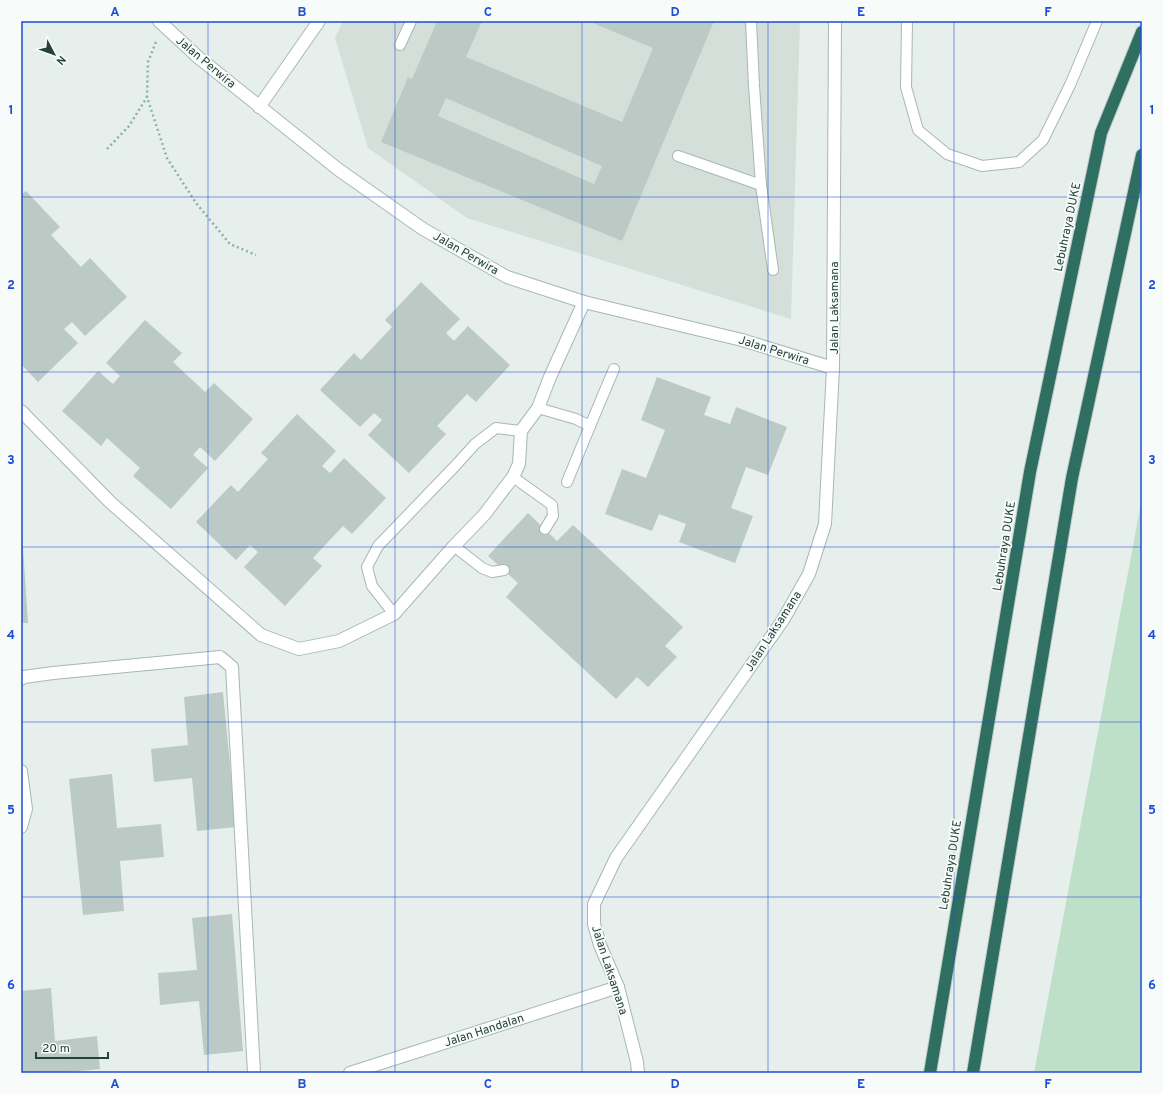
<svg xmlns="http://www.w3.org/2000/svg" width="1163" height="1094" viewBox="0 0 1163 1094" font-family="Overpass,sans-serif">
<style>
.built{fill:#d4dfda}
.green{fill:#bfe0c8}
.building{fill:#bbcac4;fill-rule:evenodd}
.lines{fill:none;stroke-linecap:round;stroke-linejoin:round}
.service-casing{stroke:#a8b8b2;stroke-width:12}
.minor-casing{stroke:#a8b8b2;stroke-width:14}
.motorway-casing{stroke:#c2cac8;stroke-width:14}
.path{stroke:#86b3a5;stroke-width:2.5;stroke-dasharray:2 3;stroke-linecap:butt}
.service{stroke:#fff;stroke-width:10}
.minor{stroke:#fff;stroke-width:12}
.motorway{stroke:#2f6f62;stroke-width:12}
.grid{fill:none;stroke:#1d4ed8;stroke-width:1;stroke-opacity:0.55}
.labels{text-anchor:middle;stroke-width:3.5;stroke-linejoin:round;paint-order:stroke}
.street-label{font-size:12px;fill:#24423a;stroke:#f7fbf9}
.neatline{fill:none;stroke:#1d4ed8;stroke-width:1.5}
.grid-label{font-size:13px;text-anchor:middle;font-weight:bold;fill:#1d4ed8}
</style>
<rect width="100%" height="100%" fill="#e6efeb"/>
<path class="built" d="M343,21H800L791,319L467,218L368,148L335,38Z"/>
<path class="green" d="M1142,498V1073H1034Z"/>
<g class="building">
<path d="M437,21H482L466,57L622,122L653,48L588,21H714L622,241L381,142L408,77L412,79ZM446,98L602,166L594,184L438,116Z"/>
<path d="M26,191L60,227L51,235L81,267L90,258L127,297L85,336L72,322L64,329L78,343L38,382L21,364V195Z"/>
<path d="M421,282L460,319L446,333L454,341L468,326L510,365L476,402L467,394L437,426L446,434L409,473L368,435L382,420L374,413L360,427L320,390L354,353L361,360L392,327L385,320Z"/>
<path d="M145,320L182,353L173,362L205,392L214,383L253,419L215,461L200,447L193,455L208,468L171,509L133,476L140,468L107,438L101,446L62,411L98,371L113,384L120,376L106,363Z"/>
<path d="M657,377L711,397L704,415L730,424L736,407L787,427L768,475L746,467L731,508L753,516L735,563L679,542L686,524L659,514L652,531L605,514L622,469L646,478L665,430L641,420Z"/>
<path d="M297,414L336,451L322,466L330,473L344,458L386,498L352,534L343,526L313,558L322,566L285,606L244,567L258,552L250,545L236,560L196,522L231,485L238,492L268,459L261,453Z"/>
<path d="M528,513L557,541L573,525L683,627L665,646L677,657L648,687L637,677L616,699L506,597L518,583L488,556Z"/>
<path d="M21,533H22L28,623H21Z"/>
<path d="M223,692L236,827L197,831L192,778L154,782L151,749L188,745L184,697Z"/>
<path d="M112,774L117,828L161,824L164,857L120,861L124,911L83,915L69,779Z"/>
<path d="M232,914L243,1051L204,1055L199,1001L160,1005L158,973L197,970L192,918Z"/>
<path d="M51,988L55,1041L97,1036L100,1069L60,1073H21V991Z"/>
</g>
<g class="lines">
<g class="service-casing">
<g id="service">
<path d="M751,21L754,86L761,185L773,270"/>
<path d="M907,21L906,87L918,130L947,154L982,166L1019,162L1043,140L1070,85L1097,21"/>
<path d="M400,45L411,21"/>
<path d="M678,156L761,185"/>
<path d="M538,408L576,419L590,426L614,369"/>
<path d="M513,477L552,505L553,516L545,529"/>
<path d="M567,482L590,426"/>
<path d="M454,546L482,568L492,572L504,570"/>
<path d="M394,614L372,586L367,567L378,546L456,465L475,444L496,428L521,431"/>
</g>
</g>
<g class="minor-casing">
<g id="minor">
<path d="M159,21L199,58L339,170L423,229L507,277L584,302L742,340L833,368"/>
<path d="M259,107L319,21"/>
<path d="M21,411L110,502L261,635L299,649L339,641L394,614L454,546L484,515L513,477L519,464L521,431L538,408L550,377L584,302"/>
<path d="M21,679L24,677L53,673L220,657L232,667L254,1073"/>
<path d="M21,771L26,809L21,827"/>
<path d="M350,1073L618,987"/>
<path d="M638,1073L637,1062L618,987L600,945L594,924V904L616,858L783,620L809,574L825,524L833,368L835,21"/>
</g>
</g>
<g class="motorway-casing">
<g id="motorway">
<path d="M930,1073L1030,472L1101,133L1142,32"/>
<path d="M973,1073L1072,478L1142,155"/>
</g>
</g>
<g class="path">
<path d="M156,42L148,62L147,97L167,158L196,203L230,244L256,255"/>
<path d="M107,149L129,126L147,97"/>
</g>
<use href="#service" class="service"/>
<use href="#minor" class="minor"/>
<use href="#motorway" class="motorway"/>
</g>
<path class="grid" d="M208,21V1073M395,21V1073M582,21V1073M768,21V1073M954,21V1073M21,197H1142M21,372H1142M21,547H1142M21,722H1142M21,897H1142"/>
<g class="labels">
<g class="street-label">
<text transform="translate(206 62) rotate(40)" y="4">Jalan Perwira</text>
<text transform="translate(1067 227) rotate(-78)" y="4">Lebuhraya DUKE</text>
<text transform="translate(466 253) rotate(30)" y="4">Jalan Perwira</text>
<text transform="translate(834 308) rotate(-90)" y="4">Jalan Laksamana</text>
<text transform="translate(774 350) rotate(17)" y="4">Jalan Perwira</text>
<text transform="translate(1004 546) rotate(-81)" y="4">Lebuhraya DUKE</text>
<text transform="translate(773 631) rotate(-57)" y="4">Jalan Laksamana</text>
<text transform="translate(950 865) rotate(-81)" y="4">Lebuhraya DUKE</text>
<text transform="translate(610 970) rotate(72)" y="4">Jalan Laksamana</text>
<text transform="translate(484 1030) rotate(-18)" y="4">Jalan Handalan</text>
</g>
</g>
<rect width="1163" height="1094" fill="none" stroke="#f7fbf9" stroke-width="44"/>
<g transform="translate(54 54) rotate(131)" stroke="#f7fbf9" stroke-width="3" paint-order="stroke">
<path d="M0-3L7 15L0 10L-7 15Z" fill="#24423a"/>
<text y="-6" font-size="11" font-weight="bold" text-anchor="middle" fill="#24423a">N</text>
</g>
<path d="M36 1052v6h72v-6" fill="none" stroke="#24423a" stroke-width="2"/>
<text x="42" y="1052" font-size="12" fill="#24423a" stroke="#f7fbf9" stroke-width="3" paint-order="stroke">20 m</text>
<rect x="22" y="22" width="1119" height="1050" class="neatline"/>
<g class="grid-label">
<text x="115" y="16">A</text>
<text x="302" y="16">B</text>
<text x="488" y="16">C</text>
<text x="675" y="16">D</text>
<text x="861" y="16">E</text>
<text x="1048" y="16">F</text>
<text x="11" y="114">1</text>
<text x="1152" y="114">1</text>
<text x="11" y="289">2</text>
<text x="1152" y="289">2</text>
<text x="11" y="464">3</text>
<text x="1152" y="464">3</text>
<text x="11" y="639">4</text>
<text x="1152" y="639">4</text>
<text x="11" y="814">5</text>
<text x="1152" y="814">5</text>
<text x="11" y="989">6</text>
<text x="1152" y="989">6</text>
<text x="115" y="1088">A</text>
<text x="302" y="1088">B</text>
<text x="488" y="1088">C</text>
<text x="675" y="1088">D</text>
<text x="861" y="1088">E</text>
<text x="1048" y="1088">F</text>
</g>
</svg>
